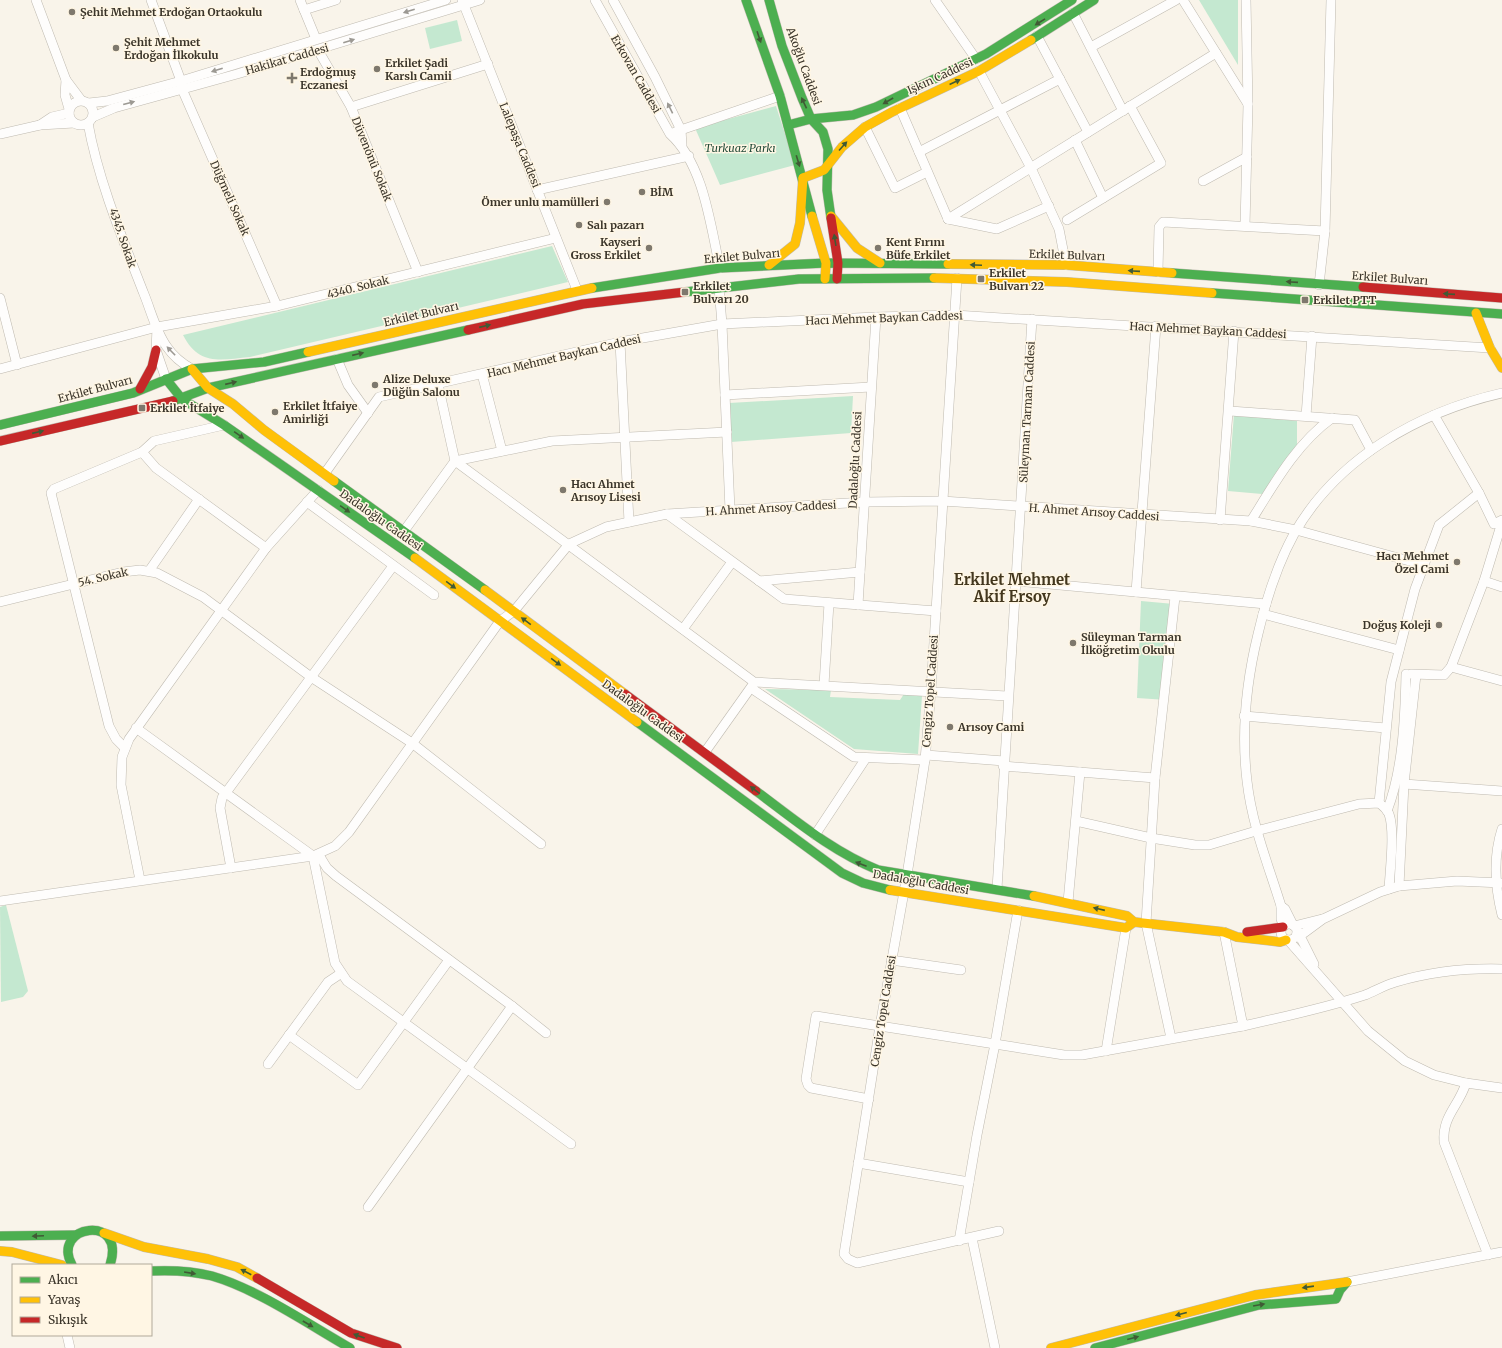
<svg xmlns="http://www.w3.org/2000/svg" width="1502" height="1348" viewBox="0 0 1502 1348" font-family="Merriweather,serif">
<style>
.green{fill:#c4e8d0}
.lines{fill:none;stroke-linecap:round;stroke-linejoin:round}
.street-casing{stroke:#bfbab0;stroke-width:10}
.fast-casing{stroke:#bfbab0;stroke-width:10}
.slow-casing{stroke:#bfbab0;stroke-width:10}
.jam-casing{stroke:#bfbab0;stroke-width:10}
.street{stroke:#fefdfc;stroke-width:9}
.fast{stroke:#4caf50;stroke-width:9}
.slow{stroke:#ffc107;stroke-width:9}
.jam{stroke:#c62828;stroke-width:9}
.oneway{fill:#9c9993}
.oneway2{fill:#405a35}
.poi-dot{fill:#7e786d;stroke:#fff6e4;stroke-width:1.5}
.labels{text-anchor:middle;stroke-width:3;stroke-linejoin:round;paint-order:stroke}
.poi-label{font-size:11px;font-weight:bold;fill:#3b352a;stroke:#fff6e4;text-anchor:start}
.street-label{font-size:11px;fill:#3b352a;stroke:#fff6e4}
.park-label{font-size:11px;font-style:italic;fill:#214a38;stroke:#fff6e4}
.district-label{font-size:15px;font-weight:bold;fill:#43371e;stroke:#fff6e4}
</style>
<rect width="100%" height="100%" fill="#f9f4ea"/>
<g class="green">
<path d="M1199,0H1238V65Z"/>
<path d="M457,20L462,41L430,49L425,28Z"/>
<path d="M776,106L795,165L720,185L695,128Z"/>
<path d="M552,246L568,282L250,357C220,360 199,366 183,335Z"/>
<path d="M853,396L851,433L731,442L729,403Z"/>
<path d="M1234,414L1297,421V446L1262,494L1228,491Z"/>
<path d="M1141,601L1174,604L1167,700L1137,698Z"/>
<path d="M765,689L831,690L830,697L900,700L904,694L922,696L918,754L854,749Z"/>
<path d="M6,905L28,991L23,997L1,1002L0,907Z"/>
</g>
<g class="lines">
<g class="street-casing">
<g id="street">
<path d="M36,0L66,80"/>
<path d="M151,0L181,81"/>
<path d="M300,0L316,39"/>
<path d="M462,0L577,290"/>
<path d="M595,0L670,134C704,165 710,224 720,268"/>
<path d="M613,0L655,77L681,130L682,145"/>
<path d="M935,0L976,59"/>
<path d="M1183,0L1248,104"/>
<path d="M304,10L336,0"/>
<path d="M1073,13L1123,111"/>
<path d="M1037,36L1088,132"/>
<path d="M1091,47L1176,0"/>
<path d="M318,50L351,107L418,272"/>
<path d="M979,71L1031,168L1059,229L1066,265"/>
<path d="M182,89L277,306"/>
<circle cx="81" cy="113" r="12"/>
<path d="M89,103L107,101L181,81L446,0"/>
<path d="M351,107L488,64"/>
<path d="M900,108L948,219"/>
<path d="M69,109L65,95L66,80L81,100"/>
<path d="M93,117L114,108L237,74L480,0"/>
<path d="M88,123C98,180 123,240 144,294C151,311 156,332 167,347C173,356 183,364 192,369"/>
<path d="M40,125L52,117L69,113"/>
<path d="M865,127L895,188L927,172"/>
<path d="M675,132L780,96"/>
<path d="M0,134L40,125L74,123"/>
<path d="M1075,140L1103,198"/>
<path d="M919,152L1060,79"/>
<path d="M1203,181L1247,157"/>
<path d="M537,190L689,156"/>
<path d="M948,219L1216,53"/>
<path d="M948,219L997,229L1049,206"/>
<path d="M1067,220L1161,163L1130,106"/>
<path d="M1245,226L1248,105L1246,0"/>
<path d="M1158,272L1159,227L1163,222L1325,231"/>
<path d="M957,278L931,690L925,760L907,875L880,1026L844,1254L848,1259L857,1263L999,1231"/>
<path d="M1319,285L1325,231L1331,0"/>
<path d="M719,288L722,324L730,510"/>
<path d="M0,298L17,365"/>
<path d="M157,328L156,350L166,379"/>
<path d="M620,342L629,522"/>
<path d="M337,359L348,385L368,413"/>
<path d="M0,369L157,327L277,306L556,238"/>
<path d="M482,374L502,451"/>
<path d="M438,384L455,461L754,682L1007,696"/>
<path d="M725,395L871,387"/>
<path d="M1230,411L1355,420L1371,450"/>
<path d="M1434,415L1479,493L1494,524L1502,520"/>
<path d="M1306,416L1312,336"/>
<path d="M224,425L154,441L142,452L156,468L266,548"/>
<path d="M325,473L379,397L620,342L722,324L876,317L955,315L1490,348"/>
<path d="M307,502L434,595"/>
<path d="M667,514L784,599L936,611"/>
<path d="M1220,520L1234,331"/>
<path d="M1251,521C1274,484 1296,444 1332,418"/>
<path d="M1502,522L1484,581L1451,667L1502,681"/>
<path d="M404,531L455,461L552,441L727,432"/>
<path d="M149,571L199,499"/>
<path d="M759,581L860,572"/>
<path d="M1016,581L1266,604"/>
<path d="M1484,581L1502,587"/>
<path d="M1136,592L1156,326"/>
<path d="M0,602L123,572L140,570L157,573L203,597L311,677L412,743L541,844"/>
<path d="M858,605L876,317"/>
<path d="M1263,614L1399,650"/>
<path d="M683,629L732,562"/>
<path d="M1411,674L1444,675L1451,667"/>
<path d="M824,685L829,603"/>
<path d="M751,688L854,757L925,760"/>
<path d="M1244,716L1386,728"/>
<path d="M136,728L313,856L335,963L347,981L571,1144"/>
<path d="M125,748L116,739L109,726L51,493L54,489L142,452"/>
<path d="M705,752L754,683"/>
<path d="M926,755L1004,761"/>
<path d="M1003,766L1155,778"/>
<path d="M1404,784L1502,791"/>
<path d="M1379,803L1391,682L1415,589L1439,525L1479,493"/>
<path d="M1387,811C1403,770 1405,718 1406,674"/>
<path d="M1076,821L1151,838L1195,845H1209L1256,831L1359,804L1379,803C1383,806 1387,809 1389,814C1395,831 1390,870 1389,889"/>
<path d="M1502,829C1493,857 1495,887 1502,915"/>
<path d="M815,835L866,758"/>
<path d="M319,855L327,868L336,876L512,1006L546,1033"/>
<path d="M231,868L220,808L222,798L393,566"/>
<path d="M140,880L121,785L122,757L129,739L266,548L318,490"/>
<path d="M1399,886L1404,784L1416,675"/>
<path d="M997,889C1007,699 1022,509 1032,319"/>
<path d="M0,901L313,856L335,846L349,832L500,621L514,611L569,544L606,527L667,514L864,502L942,501L1251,521L1296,530L1424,565"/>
<path d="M1068,902L1080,772"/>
<path d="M1281,906L1285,909L1293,925"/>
<circle cx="1289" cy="932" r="8"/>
<path d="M1284,926L1281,919V906C1268,864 1252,825 1247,781C1241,731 1246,683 1258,634C1266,600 1277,565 1294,534C1337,458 1419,412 1502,393"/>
<path d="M1294,926L1322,919"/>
<path d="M1224,932L1243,1026C1284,1017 1325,1008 1365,995C1375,991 1385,985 1396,982C1430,972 1466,968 1502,969"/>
<path d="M1297,934L1304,933L1323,919L1380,892L1399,886L1457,881L1502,883"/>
<path d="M1297,935L1302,940L1314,964"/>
<path d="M1288,940L1368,1031L1405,1061L1434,1075L1466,1083L1502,1088"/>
<path d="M891,960L961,970"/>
<path d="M289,1035L358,1085L449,960"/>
<path d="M1171,1038L1146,923L1155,778L1175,597"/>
<path d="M1106,1051L1126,928"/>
<path d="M268,1064L328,982L340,974"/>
<path d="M1466,1083C1459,1106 1442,1116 1444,1142L1488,1255"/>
<path d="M869,1099L811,1088L808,1085L806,1079L816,1016L995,1044L1018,910"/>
<path d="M858,1163L969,1182"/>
<path d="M368,1207L512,1006"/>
<path d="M972,1238L995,1348"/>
<path d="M959,1241L977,1135L995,1044L1064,1055H1082L1243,1026"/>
<path d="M1347,1282L1502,1252"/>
<path d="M67,1335L70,1348"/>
</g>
</g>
<g class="fast-casing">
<g id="fast">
<path d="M746,0L780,96L812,216"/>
<path d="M769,0L782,46L802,98L811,119L823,132L828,149L827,190L831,218"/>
<path d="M1031,40L1094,0"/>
<path d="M788,125L811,119L853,115L876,107L986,54L1072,0"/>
<path d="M1172,273L1363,287"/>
<path d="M592,288L720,268L826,263L948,264"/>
<path d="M685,292L799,279L934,278"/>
<path d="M1212,293L1502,314"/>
<path d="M166,379L182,399L224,425L415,558"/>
<path d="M173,401L208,388L468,330"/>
<path d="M0,425L133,393L192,369L264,362L308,352"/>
<path d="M334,481L485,590"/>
<path d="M637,722L842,873L863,883L890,890"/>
<path d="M756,791C795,820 833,852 878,870L1034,896"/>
<path d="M0,1236L76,1235"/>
<path d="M72,1265C50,1225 127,1213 110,1265"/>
<path d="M151,1271C171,1270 192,1271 212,1276C257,1289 308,1324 350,1348"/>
<path d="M1095,1348L1259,1305L1336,1299L1340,1290L1347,1282"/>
</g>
</g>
<g class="slow-casing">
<g id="slow">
<path d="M803,178L824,170L842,147L865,127L892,112L979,71L1031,40"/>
<path d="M812,216L826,263L825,279"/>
<path d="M831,216L857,248L880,263"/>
<path d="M948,264L1066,265L1172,273"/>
<path d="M769,265L795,244L800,223L803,178"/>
<path d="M934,278L1067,282L1212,293"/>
<path d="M1476,313L1490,348L1502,368"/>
<path d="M308,352L592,288"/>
<path d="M192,369L208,388L233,404L264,430L334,481"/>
<path d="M415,558L637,722"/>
<path d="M485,590L625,694"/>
<path d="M890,890L1126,928L1134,922"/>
<path d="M1034,896L1127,916L1134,922L1224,932L1237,937L1280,942L1286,940"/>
<path d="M104,1233L144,1247L208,1259L237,1267L257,1278"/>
<path d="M0,1251L12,1252L62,1265"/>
<path d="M1051,1348L1255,1295L1347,1282"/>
</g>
</g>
<g class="jam-casing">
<g id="jam">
<path d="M831,218L838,263L837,279"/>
<path d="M1363,287L1502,298"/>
<path d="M468,330L583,304L685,292"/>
<path d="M140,389L152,367L156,350"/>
<path d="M0,441L173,401"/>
<path d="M625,694L756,791"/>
<path d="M1247,932L1283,927"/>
<path d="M257,1278L351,1333L397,1348"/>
</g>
</g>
<use href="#street" class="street"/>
<use href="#fast" class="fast"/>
<use href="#slow" class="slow"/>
<use href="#jam" class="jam"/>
</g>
<defs><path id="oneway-solid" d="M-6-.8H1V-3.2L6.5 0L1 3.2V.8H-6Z"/></defs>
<g class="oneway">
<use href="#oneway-solid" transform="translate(409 11) rotate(163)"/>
<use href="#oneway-solid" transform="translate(349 41) rotate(-17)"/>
<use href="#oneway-solid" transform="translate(217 70) rotate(162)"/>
<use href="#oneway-solid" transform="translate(129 103) rotate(-15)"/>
<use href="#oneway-solid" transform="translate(670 108) rotate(-116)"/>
<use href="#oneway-solid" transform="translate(171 351) rotate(-134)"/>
</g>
<g class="oneway2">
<use href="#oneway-solid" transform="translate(1040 22) rotate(148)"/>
<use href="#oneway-solid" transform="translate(759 37) rotate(71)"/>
<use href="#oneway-solid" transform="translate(955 82) rotate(-25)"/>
<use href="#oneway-solid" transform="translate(888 101) rotate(150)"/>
<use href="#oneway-solid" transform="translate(804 103) rotate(-115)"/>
<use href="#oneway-solid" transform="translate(843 146) rotate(-48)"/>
<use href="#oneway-solid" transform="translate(798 161) rotate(73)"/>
<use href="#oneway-solid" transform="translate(835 240) rotate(-99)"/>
<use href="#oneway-solid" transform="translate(976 265) rotate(-178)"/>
<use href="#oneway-solid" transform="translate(1134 271) rotate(-176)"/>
<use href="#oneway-solid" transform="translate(1292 282) rotate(-176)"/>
<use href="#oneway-solid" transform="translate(1449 294) rotate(-176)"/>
<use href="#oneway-solid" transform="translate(485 326) rotate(-13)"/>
<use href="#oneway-solid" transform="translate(358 354) rotate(-13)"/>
<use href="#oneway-solid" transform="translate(231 383) rotate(-13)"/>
<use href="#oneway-solid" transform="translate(38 432) rotate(-13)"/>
<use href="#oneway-solid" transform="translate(239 435) rotate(35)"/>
<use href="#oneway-solid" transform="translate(345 509) rotate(35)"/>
<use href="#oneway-solid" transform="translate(451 585) rotate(36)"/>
<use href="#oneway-solid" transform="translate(526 621) rotate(-144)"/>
<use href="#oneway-solid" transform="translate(556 662) rotate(36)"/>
<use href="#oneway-solid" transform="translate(755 790) rotate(-143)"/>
<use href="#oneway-solid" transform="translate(861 864) rotate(-159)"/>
<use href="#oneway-solid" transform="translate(1099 909) rotate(-167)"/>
<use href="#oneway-solid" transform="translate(38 1236) rotate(178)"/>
<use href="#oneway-solid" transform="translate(246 1272) rotate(-152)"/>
<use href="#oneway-solid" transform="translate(190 1273) rotate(9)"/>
<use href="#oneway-solid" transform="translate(1308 1287) rotate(172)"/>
<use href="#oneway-solid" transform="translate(1259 1305) rotate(-10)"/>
<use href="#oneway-solid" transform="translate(1181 1314) rotate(165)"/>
<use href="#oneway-solid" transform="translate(308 1324) rotate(30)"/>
<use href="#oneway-solid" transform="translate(359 1336) rotate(-160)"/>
<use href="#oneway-solid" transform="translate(1133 1338) rotate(-15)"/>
</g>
<g class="poi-dot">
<circle cx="72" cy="12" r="4"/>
<circle cx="116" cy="48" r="4"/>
<circle cx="377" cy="69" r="4"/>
<path d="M290 72h4v4h4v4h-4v4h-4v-4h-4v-4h4z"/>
<circle cx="642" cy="192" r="4"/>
<circle cx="607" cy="202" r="4"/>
<circle cx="579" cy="225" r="4"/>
<circle cx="649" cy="248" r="4"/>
<circle cx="878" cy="248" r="4"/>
<rect x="977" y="275" width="8" height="8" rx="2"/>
<rect x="681" y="288" width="8" height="8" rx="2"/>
<rect x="1301" y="296" width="8" height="8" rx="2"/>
<circle cx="375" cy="385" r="4"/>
<rect x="138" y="404" width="8" height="8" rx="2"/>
<circle cx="275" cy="412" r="4"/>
<circle cx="563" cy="490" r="4"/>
<circle cx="1457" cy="562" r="4"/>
<circle cx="1439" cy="625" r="4"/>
<circle cx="1073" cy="643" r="4"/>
<circle cx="950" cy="727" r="4"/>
</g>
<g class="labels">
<g class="poi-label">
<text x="80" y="16">Şehit Mehmet Erdoğan Ortaokulu</text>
<text x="124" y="46">Şehit Mehmet<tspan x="124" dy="13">Erdoğan İlkokulu</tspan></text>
<text x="385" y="67">Erkilet Şadi<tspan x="385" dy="13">Karslı Camii</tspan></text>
<text x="300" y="76">Erdoğmuş<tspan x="300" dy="13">Eczanesi</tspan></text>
<text x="650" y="196">BİM</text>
<text x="599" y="206" text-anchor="end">Ömer unlu mamülleri</text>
<text x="587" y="229">Salı pazarı</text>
<text x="641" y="246" text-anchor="end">Kayseri<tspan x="641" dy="13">Gross Erkilet</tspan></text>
<text x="886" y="246">Kent Fırını<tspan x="886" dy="13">Büfe Erkilet</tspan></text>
<text x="989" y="277">Erkilet<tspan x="989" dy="13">Bulvarı 22</tspan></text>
<text x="693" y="290">Erkilet<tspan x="693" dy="13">Bulvarı 20</tspan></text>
<text x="1313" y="304">Erkilet PTT</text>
<text x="383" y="383">Alize Deluxe<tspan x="383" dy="13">Düğün Salonu</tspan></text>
<text x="283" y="410">Erkilet İtfaiye<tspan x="283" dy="13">Amirliği</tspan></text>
<text x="150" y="412">Erkilet İtfaiye</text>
<text x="571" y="488">Hacı Ahmet<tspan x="571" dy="13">Arısoy Lisesi</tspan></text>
<text x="1449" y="560" text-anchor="end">Hacı Mehmet<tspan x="1449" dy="13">Özel Cami</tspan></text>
<text x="1431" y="629" text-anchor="end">Doğuş Koleji</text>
<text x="1081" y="641">Süleyman Tarman<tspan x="1081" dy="13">İlköğretim Okulu</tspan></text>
<text x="958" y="731">Arısoy Cami</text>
</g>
<g class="street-label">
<text transform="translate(287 59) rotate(-16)" y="4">Hakikat Caddesi</text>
<text transform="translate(804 66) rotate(70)" y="4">Akoğlu Caddesi</text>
<text transform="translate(636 74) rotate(60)" y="4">Erkovan Caddesi</text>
<text transform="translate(940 76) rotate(-25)" y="4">Işkın Caddesi</text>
<text transform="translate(520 145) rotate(68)" y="4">Lalepaşa Caddesi</text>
<text transform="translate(372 159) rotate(68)" y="4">Düvenönü Sokak</text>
<text transform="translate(230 198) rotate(66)" y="4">Düğmeli Sokak</text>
<text transform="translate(123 238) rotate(71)" y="4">4345. Sokak</text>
<text transform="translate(1067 255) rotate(2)" y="4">Erkilet Bulvarı</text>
<text transform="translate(742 256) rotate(-5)" y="4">Erkilet Bulvarı</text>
<text transform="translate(1390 278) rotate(4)" y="4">Erkilet Bulvarı</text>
<text transform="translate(358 287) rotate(-14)" y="4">4340. Sokak</text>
<text transform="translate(421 314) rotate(-13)" y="4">Erkilet Bulvarı</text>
<text transform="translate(884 318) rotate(-2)" y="4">Hacı Mehmet Baykan Caddesi</text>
<text transform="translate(1208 330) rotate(3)" y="4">Hacı Mehmet Baykan Caddesi</text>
<text transform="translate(564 356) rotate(-13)" y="4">Hacı Mehmet Baykan Caddesi</text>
<text transform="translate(95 389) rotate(-15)" y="4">Erkilet Bulvarı</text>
<text transform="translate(1027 412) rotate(-87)" y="4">Süleyman Tarman Caddesi</text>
<text transform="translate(855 460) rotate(-87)" y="4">Dadaloğlu Caddesi</text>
<text transform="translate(771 508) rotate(-3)" y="4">H. Ahmet Arısoy Caddesi</text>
<text transform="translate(1094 512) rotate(4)" y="4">H. Ahmet Arısoy Caddesi</text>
<text transform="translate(381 520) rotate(35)" y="4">Dadaloğlu Caddesi</text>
<text transform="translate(103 577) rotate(-13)" y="4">54. Sokak</text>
<text transform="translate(930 691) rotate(-86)" y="4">Cengiz Topel Caddesi</text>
<text transform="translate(643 711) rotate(36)" y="4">Dadaloğlu Caddesi</text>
<text transform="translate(921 882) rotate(10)" y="4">Dadaloğlu Caddesi</text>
<text transform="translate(883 1011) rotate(-81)" y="4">Cengiz Topel Caddesi</text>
</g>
<g class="park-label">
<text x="740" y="152">Turkuaz Parkı</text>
</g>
<g class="district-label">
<text x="1012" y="585">Erkilet Mehmet<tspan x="1012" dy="17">Akif Ersoy</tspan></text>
</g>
</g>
<rect x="12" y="1264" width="140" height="72" fill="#fff6e4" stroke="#b1a99a"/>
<rect x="20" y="1277" width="20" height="6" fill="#4caf50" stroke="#b1a99a"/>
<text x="48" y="1284" font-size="12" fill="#3b352a">Akıcı</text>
<rect x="20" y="1297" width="20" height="6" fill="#ffc107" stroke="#b1a99a"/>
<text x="48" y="1304" font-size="12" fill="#3b352a">Yavaş</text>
<rect x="20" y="1317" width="20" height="6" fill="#c62828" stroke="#b1a99a"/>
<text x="48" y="1324" font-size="12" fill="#3b352a">Sıkışık</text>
</svg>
